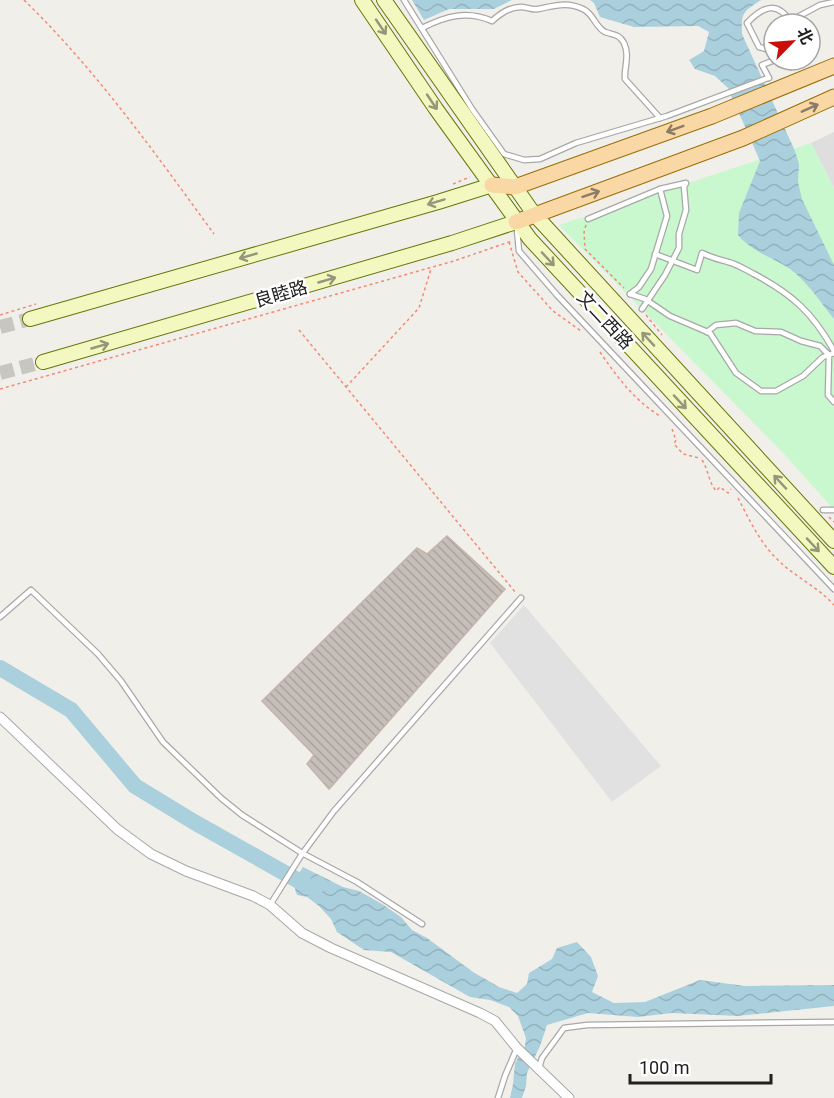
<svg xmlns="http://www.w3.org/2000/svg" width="834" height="1098" viewBox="0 0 834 1098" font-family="Roboto,'Noto Sans SC',sans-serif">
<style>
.residential{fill:#dfdede}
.park{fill:#c9f8ce}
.parking{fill:#e1e1e1}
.water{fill:url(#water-waves)}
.shadow{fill:#0003}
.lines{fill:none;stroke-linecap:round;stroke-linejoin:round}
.river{stroke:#abd0dd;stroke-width:16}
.building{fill:url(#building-back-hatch);stroke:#c3b6ab;stroke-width:1.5}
.secondary-tunnel{stroke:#c7c6c1;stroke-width:14;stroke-dasharray:14 7;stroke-linecap:butt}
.lane-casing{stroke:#a8a8a8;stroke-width:7}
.street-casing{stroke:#a8a8a8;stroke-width:11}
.secondary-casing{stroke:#677709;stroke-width:16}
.primary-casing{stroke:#996e06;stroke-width:17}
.path{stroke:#f58876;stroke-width:1.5;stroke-dasharray:3 3;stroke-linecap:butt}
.lane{stroke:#fff;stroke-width:4.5}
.street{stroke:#fff;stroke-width:9}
.secondary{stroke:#f3f8c0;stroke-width:14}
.primary{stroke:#f9d8a6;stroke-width:15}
.oneway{stroke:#949778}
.oneway2{stroke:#8d7c64}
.labels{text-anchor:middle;stroke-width:5;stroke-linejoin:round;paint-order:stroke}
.street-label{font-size:18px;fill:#212121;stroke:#fff}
</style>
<defs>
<pattern id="water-waves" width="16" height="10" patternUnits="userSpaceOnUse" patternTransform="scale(1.5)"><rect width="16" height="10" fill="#abd0dd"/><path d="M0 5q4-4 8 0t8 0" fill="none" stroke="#93b2bd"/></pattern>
<pattern id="building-back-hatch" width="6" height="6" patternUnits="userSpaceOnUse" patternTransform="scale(1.5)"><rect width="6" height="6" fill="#c6beb8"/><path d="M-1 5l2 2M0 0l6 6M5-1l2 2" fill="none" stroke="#aaa39e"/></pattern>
</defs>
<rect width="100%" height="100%" fill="#f1efe9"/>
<path class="residential" d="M834,132V188L811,143Z"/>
<path class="park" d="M811,143L834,188V510L786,456L559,225Z"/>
<path class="parking" d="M524,605L661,766L612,802L490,643Z"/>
<g class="water">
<path d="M412,0H512L494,9H449L424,20Z"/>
<path d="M590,0H761C743,12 741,12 742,34L795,151L799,164L798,182L802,199L834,265V319C821,303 807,281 790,269C772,257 752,252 738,235L739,213L760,161L728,88L715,76L695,69L689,60L704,51L709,32L698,26L634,27L600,17L594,3Z"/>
<path d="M303,867L343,887L359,891L382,904L401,917L412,930L427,938L473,972L499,987L517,993L527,984L529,973L552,959L557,948L577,942L591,957L598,976L592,992L614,1003L645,1002L700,980L745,986L834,985V1006L737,1016L672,1013L638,1017L588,1013L547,1025L540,1046L527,1073L526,1086L522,1098H510L513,1084L515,1063L525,1046L526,1038L518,1016L509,1007L490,1000L470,997L391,952L364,950L337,932L331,919L319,906L307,897L297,895L293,883Z"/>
</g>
<path class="shadow" d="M504,590L331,788L309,764Z"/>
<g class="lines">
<path class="river" d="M0,668L71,710L135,786L194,822L315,890"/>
</g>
<path class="building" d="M447,536L505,589L329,789L307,764L314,755L262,701L417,548L427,554Z"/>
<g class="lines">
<g class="secondary-tunnel">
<path d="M0,327L30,319"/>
<path d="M0,373L43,362"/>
</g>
<g class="lane-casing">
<g id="lane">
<path d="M404,0L472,109L504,154L524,160L540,159L576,143L667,116L768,78"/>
<path d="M790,21L820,5L834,2"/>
<path d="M422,28C446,16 467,10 492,21C500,14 509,7 521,7C527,7 531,10 538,9C554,6 567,1 583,9C594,14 595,27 605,32C614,35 619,34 624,43C630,56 624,67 625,79L660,118"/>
<path d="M774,51L759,47L747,23C763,6 778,0 792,24"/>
<path d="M787,60L791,67"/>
<path d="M769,78L762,65L775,60"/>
<path d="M588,219L660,189L686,183L684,187L686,210L679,234V248L665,275L642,309"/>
<path d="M517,230L519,251L557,295L834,589"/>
<path d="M655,254L697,270L702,253C712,258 718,259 728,262C737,264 746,270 754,274C792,294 813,313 834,351"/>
<path d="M630,294L645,299L670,316L710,333L736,373L761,391H776L803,376L823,357L834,353"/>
<path d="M630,294L639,287L651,269L667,216L660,189"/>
<path d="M707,332L716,325L736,323L755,331L781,332L801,341L820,346L829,355L828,395L834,402"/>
<path d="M823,510H834"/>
<path d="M0,617L31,590L98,654L121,681L163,742L221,798L242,815L302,853L357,882L422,924"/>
<path d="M270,905L302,854L334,811L521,598"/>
<path d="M539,1068L542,1058L564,1028L587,1025L834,1022"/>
<path d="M498,1098L505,1076L517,1048"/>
</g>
</g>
<g class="street-casing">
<path id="street" d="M0,717L117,829L151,854L186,871L253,896L270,905L302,933L331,948L480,1013L495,1021L517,1048L569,1098"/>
</g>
<g class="secondary-casing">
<g id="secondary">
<path d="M362,0L436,109L530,239L834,567"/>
<path d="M384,0L534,214L834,541"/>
<path d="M30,319L438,202L492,185"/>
<path d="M43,362L452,243L516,222"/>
</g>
</g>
<g class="primary-casing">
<g id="primary">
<path d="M492,185L515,187L712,116L834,66"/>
<path d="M516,222L743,138L834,97"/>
</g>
</g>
<g class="path">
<path d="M24,0C96,70 155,153 214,234"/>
<path d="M453,184L470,177"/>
<path d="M586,225L584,232L585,249L624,288"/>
<path d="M509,242L518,272L553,311L581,331"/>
<path d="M0,315L36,304"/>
<path d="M646,315L662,335"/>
<path d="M299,330L516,593"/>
<path d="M600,352C617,377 634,400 660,416"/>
<path d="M346,387L419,308L431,269"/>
<path d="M0,389L454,261L512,241"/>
<path d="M672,429L676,440L674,444L683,454L699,458"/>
<path d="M702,460C709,471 708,481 716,491L720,487L728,493L731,489"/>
<path d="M738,498C749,519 759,541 776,558C793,576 817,586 834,605"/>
<path d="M829,517L834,522"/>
</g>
<use href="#lane" class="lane"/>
<use href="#street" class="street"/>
<use href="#secondary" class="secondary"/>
<use href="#primary" class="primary"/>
</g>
<defs><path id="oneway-shaft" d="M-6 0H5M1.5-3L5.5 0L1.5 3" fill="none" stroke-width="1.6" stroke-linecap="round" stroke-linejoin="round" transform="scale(1.5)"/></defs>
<g class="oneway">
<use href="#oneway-shaft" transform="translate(381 27) rotate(56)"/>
<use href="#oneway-shaft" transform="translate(432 102) rotate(56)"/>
<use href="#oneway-shaft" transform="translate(436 202) rotate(163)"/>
<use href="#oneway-shaft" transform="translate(248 256) rotate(164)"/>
<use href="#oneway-shaft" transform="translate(548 259) rotate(47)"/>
<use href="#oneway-shaft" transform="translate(327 280) rotate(-16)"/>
<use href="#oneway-shaft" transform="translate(648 339) rotate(-133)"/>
<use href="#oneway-shaft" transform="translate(100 346) rotate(-16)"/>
<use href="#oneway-shaft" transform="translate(680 402) rotate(47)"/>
<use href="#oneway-shaft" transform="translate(780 482) rotate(-133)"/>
<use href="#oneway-shaft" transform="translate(813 545) rotate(47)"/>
</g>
<g class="oneway2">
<use href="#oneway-shaft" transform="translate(810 108) rotate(-24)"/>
<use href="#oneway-shaft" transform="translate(675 129) rotate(160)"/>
<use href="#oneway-shaft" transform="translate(591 194) rotate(-19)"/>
</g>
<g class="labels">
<g class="street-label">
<text transform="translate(281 294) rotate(-16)" y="6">良睦路</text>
<text transform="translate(605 320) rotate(47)" y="6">文二西路</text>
</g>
</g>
<g transform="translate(792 42) rotate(65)"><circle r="28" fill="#ffffff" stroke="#a6a6a6" stroke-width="1.5"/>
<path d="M0-4.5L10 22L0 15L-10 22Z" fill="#cb0f08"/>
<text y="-9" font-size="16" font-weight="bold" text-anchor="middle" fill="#212121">北</text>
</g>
<path d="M630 1074v9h141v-9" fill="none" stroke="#212121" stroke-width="3"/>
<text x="639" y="1074" font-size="18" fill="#212121" stroke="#ffffff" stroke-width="4.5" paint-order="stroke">100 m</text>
</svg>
